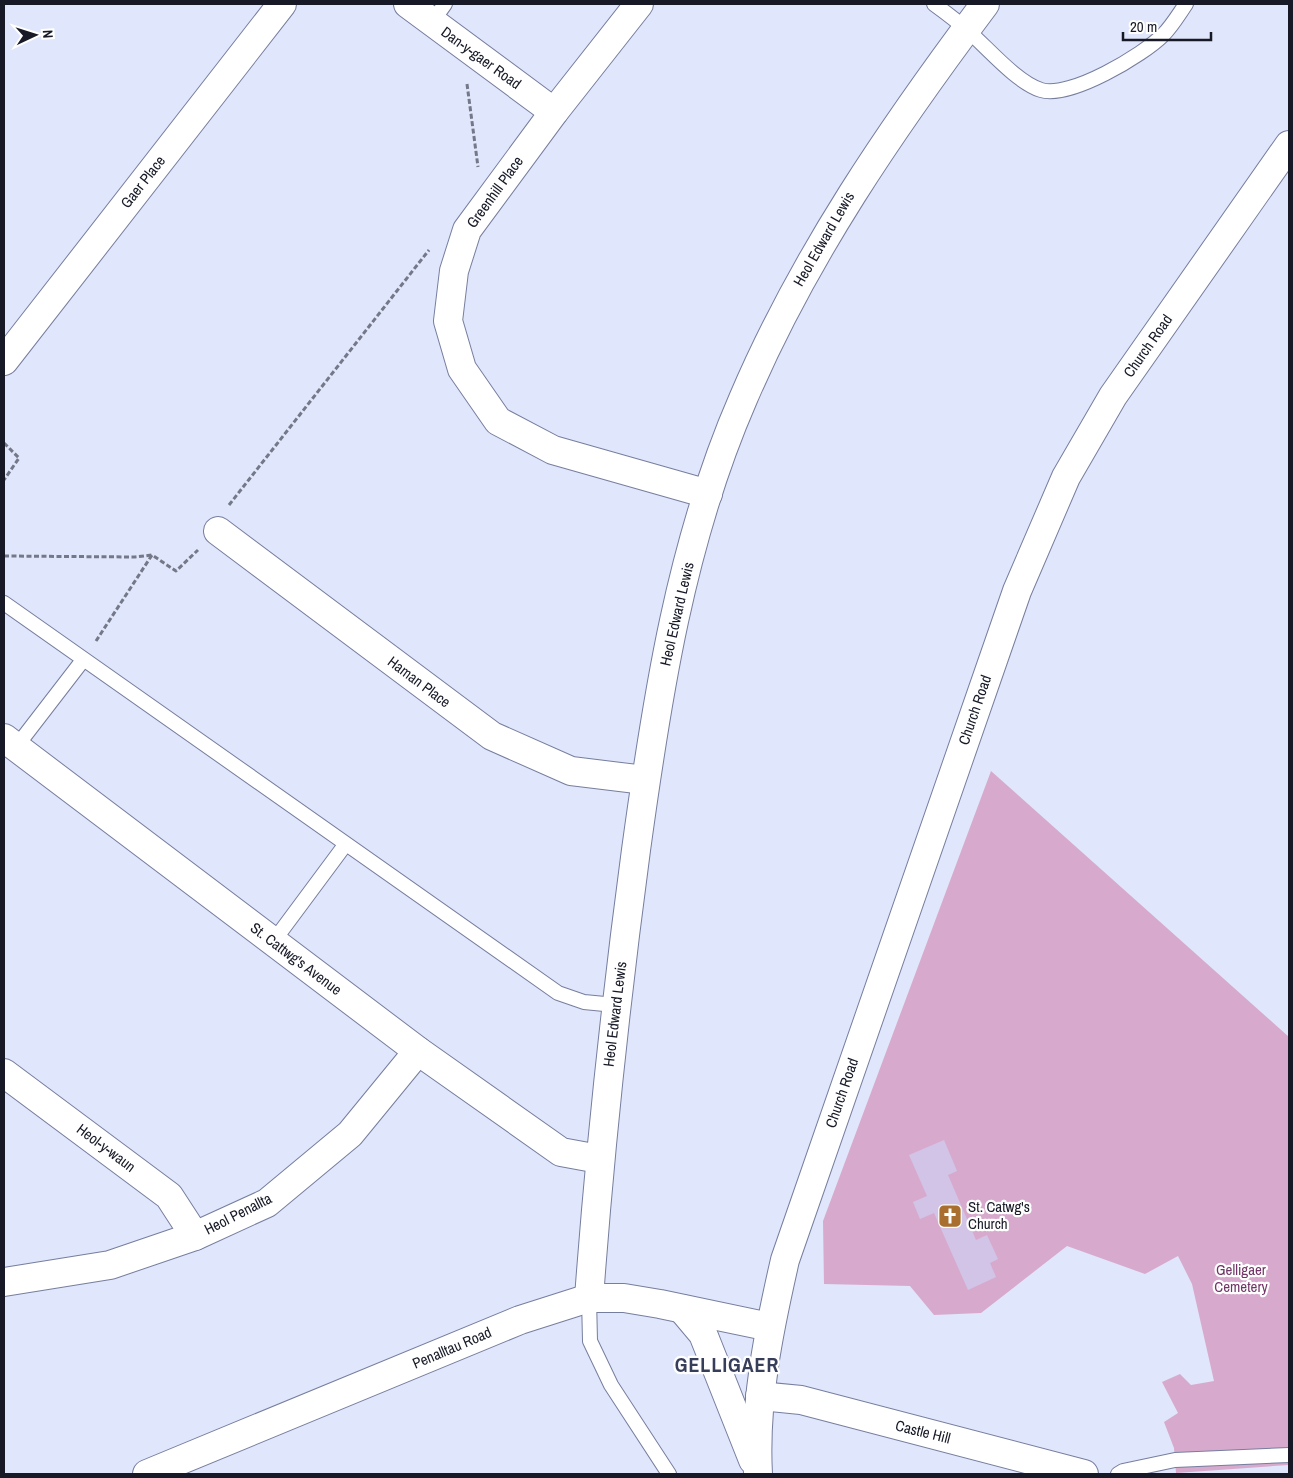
<svg xmlns="http://www.w3.org/2000/svg" width="1293" height="1478" viewBox="0 0 1293 1478" font-family="'Archivo Narrow',sans-serif">
<style>
.green{fill:#d7aacd}
.building{fill:#d2c4e7}
.lines{fill:none;stroke-linecap:round;stroke-linejoin:round}
.service-casing{stroke:#767e9e;stroke-width:16}
.minor-casing{stroke:#767e9e;stroke-width:30}
.tertiary-casing{stroke:#767e9e;stroke-width:30}
.secondary-casing{stroke:#767e9e;stroke-width:30}
.path{stroke:#747888;stroke-width:3;stroke-dasharray:5 2.5;stroke-linecap:butt}
.service{stroke:#fff;stroke-width:14}
.minor{stroke:#fff;stroke-width:28}
.tertiary{stroke:#fff;stroke-width:28}
.secondary{stroke:#fff;stroke-width:28}
.labels{text-anchor:middle;stroke-width:4.5;stroke-linejoin:round;paint-order:stroke}
.street-label{font-size:15px;fill:#171a26;stroke:#fff}
.poi-label{font-size:15px;fill:#171a26;stroke:#fff;text-anchor:start}
.park-label{font-size:15px;fill:#703566;stroke:#fff}
.district-label{font-size:20px;font-weight:bold;letter-spacing:1px;fill:#373e5a;stroke:#fff}
</style>
<rect width="100%" height="100%" fill="#e0e6fb"/>
<path class="green" d="M991,771L1289,1037V1465L1176,1473L1174,1448L1164,1422L1178,1413L1162,1382L1180,1374L1191,1385L1214,1381L1192,1284L1178,1256L1145,1274L1067,1246L981,1313L934,1315L910,1286L824,1284L823,1221Z"/>
<path class="building" d="M944,1140L957,1171L948,1175L976,1240L987,1235L998,1259L990,1263L996,1277L968,1290L934,1213L920,1219L913,1202L927,1196L909,1155Z"/>
<g class="lines">
<g class="service-casing">
<g id="service">
<path d="M934,4C945,12 956,20 967,30C987,47 1016,82 1041,90C1070,99 1143,55 1163,35C1172,26 1179,14 1186,4"/>
<path d="M432,22L445,4"/>
<path d="M4,603L558,993L584,1002L615,1005"/>
<path d="M16,747L83,660"/>
<path d="M273,942L345,845"/>
<path d="M589,1298L590,1341L611,1385L669,1474"/>
<path d="M1118,1474L1123,1471L1175,1460L1289,1455"/>
</g>
</g>
<g class="minor-casing">
<g id="minor">
<path d="M408,4L554,112"/>
<path d="M639,4L554,112L467,230L454,271L448,321L462,369L498,421L553,450L708,494"/>
<path d="M4,361L282,4"/>
<path d="M218,531L492,736L571,771L645,780"/>
<path d="M4,738L418,1051L561,1152L599,1159"/>
<path d="M4,1073L169,1196L195,1236"/>
<path d="M4,1282L110,1265L195,1236L267,1203L350,1134L418,1051"/>
<path d="M589,1298C600,1148 616,999 636,850C657,697 681,541 743,399C804,256 892,128 985,4"/>
<path d="M760,1396L801,1400L1084,1474"/>
</g>
</g>
<g class="tertiary-casing">
<path id="tertiary" d="M147,1474L520,1320L589,1298H624L660,1304L770,1327"/>
</g>
<g class="secondary-casing">
<g id="secondary">
<path d="M682,1309L703,1334L753,1460"/>
<path d="M758,1474C754,1402 769,1330 785,1260L1017,591L1066,477L1113,396L1289,145"/>
</g>
</g>
<g class="path">
<path d="M467,84L478,167"/>
<path d="M4,443L19,458L4,480"/>
<path d="M229,505L429,250"/>
<path d="M4,556L135,557L152,555"/>
<path d="M96,641L152,555L176,571L198,550"/>
</g>
<use href="#service" class="service"/>
<use href="#minor" class="minor"/>
<use href="#tertiary" class="tertiary"/>
<use href="#secondary" class="secondary"/>
</g>
<defs>
<g id="church-square" transform="scale(1.25)"><rect x="-9" y="-9" width="18" height="18" rx="4" fill="#a96f2e" stroke="#fff"/><path d="M-1.2-6h2.4v3.5h3.3v2.4h-3.3V6h-2.4V-.1h-3.3v-2.4h3.3Z" fill="#fff"/></g>
</defs>
<g fill-rule="evenodd">
<use href="#church-square" x="950" y="1216"/>
</g>
<g class="labels">
<g class="street-label">
<text transform="translate(481 58) rotate(36)" y="5">Dan-y-gaer Road</text>
<text transform="translate(143 182) rotate(-52)" y="5">Gaer Place</text>
<text transform="translate(495 192) rotate(-54)" y="5">Greenhill Place</text>
<text transform="translate(824 239) rotate(-60)" y="5">Heol Edward Lewis</text>
<text transform="translate(1148 346) rotate(-55)" y="5">Church Road</text>
<text transform="translate(677 614) rotate(-77)" y="5">Heol Edward Lewis</text>
<text transform="translate(419 682) rotate(37)" y="5">Haman Place</text>
<text transform="translate(975 710) rotate(-71)" y="5">Church Road</text>
<text transform="translate(296 959) rotate(37)" y="5">St. Cattwg's Avenue</text>
<text transform="translate(615 1014) rotate(-83)" y="5">Heol Edward Lewis</text>
<text transform="translate(842 1093) rotate(-71)" y="5">Church Road</text>
<text transform="translate(106 1148) rotate(37)" y="5">Heol-y-waun</text>
<text transform="translate(238 1214) rotate(-27)" y="5">Heol Penallta</text>
<text transform="translate(452 1348) rotate(-23)" y="5">Penalltau Road</text>
<text transform="translate(923 1432) rotate(14)" y="5">Castle Hill</text>
</g>
<g class="poi-label">
<text x="968" y="1212">St. Catwg's<tspan x="968" dy="17">Church</tspan></text>
</g>
<g class="park-label">
<text x="1241" y="1275">Gelligaer<tspan x="1241" dy="17">Cemetery</tspan></text>
</g>
<g class="district-label">
<text x="727" y="1372">GELLIGAER</text>
</g>
</g>
<rect width="1293" height="1478" fill="none" stroke="#171a26" stroke-width="10"/>
<g transform="translate(35 35) rotate(86)" stroke="#ffffff" stroke-width="4" paint-order="stroke">
<path d="M0-4L9 19L0 12L-9 19Z" fill="#171a26"/>
<text y="-8" font-size="14" font-weight="bold" text-anchor="middle" fill="#171a26">N</text>
</g>
<path d="M1123 32v8h88v-8" fill="none" stroke="#171a26" stroke-width="2.5"/>
<text x="1130" y="32" font-size="15" fill="#171a26" stroke="#ffffff" stroke-width="4" paint-order="stroke">20 m</text>
</svg>
